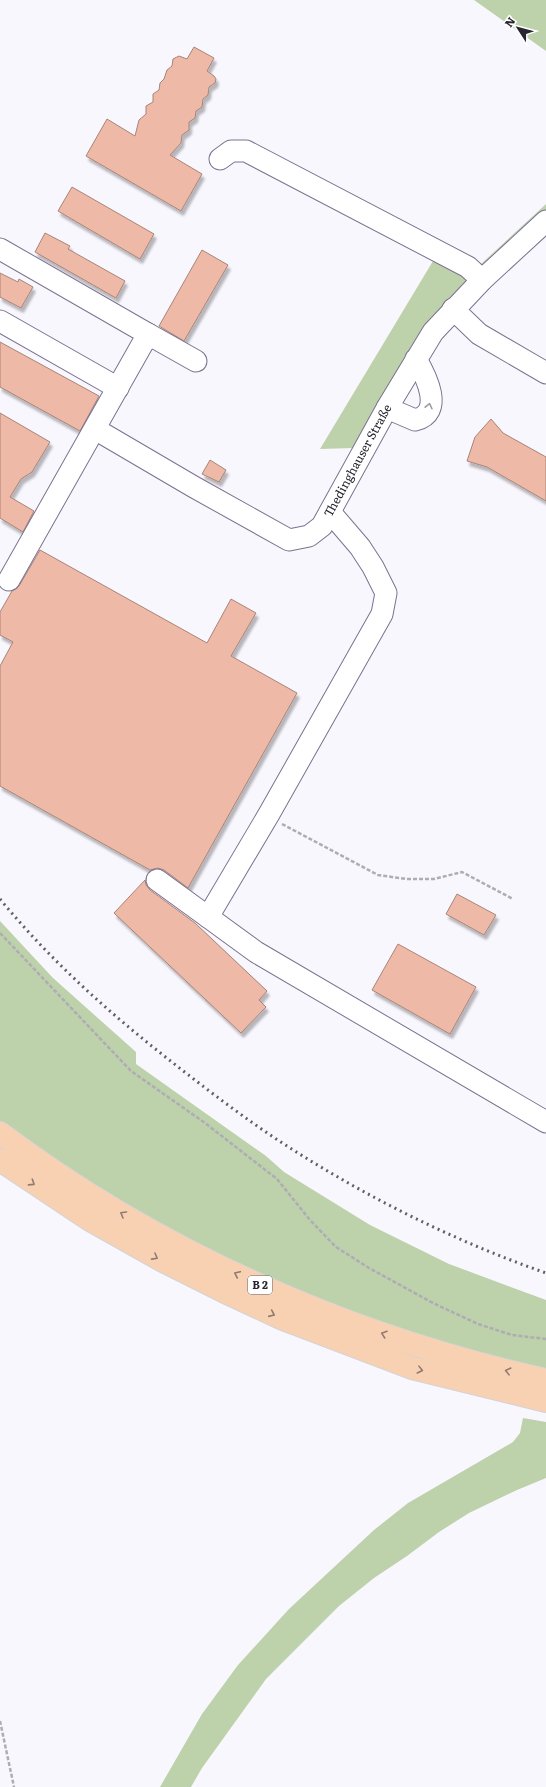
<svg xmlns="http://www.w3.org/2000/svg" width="546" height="1787" viewBox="0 0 546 1787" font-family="Literata,serif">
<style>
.green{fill:#bdd1aa}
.building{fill:#efb9a7;stroke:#a78478;filter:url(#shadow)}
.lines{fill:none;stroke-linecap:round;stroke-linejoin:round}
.minor-casing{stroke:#7b7290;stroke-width:23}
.major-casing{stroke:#d4d3d6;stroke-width:24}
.path{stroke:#aeacb4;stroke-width:2.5;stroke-dasharray:4 2;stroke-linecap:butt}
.minor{stroke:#fff;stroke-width:21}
.major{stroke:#f8d1b3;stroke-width:22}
.rail{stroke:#615e69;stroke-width:3;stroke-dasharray:2 4;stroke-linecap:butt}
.oneway{stroke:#9e9ca2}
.oneway2{stroke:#907a72}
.labels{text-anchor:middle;stroke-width:4;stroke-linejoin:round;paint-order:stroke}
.shield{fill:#fff;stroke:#68666e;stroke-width:1}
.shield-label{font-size:11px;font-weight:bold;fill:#282430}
.street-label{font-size:12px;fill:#282430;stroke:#fff}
</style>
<defs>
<filter id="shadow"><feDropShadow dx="2.5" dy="4.5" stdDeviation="1" flood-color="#0004"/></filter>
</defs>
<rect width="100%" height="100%" fill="#f9f7fe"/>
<g class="green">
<path d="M474,0H546V51Z"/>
<path d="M244,156L461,267L469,281L353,448L320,449L433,261Z"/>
<path d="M546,204V212L492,262L480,265Z"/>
<path d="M0,921L53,978L136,1052V1064L266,1156L284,1172L370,1225L449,1264L546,1300V1371L513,1368L331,1309L176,1235L44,1153L0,1121Z"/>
<path d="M523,1418L546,1422V1478L517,1490L469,1513L439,1532L407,1556L374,1578L339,1606L266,1679L202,1768L191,1787H160L202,1714L238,1665L289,1609L374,1530L408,1503L513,1442L520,1433Z"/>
</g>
<g class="building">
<path d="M194,47L214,58L207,71L214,76L216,79L215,83L209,87L208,95L203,99L202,107L196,111L195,118L189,122V130L182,135L181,143L170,155L202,174L181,211L86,156L107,119L135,136L139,120L146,114V106L153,102V94L159,90L160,83L164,79L167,70L172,66L173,59L179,56L187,59Z"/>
<path d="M72,187L154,234L140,259L58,211Z"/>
<path d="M45,233L70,246L68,249L125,281L116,298L35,252Z"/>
<path d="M202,250L228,265L184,341L159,326Z"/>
<path d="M0,273L18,282L19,279L33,287L21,308L0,297Z"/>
<path d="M0,342L99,396L80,431L0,387Z"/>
<path d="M0,413L50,442L32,472L21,479L10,497L34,511L23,532L0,518Z"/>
<path d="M491,419L503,433L546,457V501L487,467L467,461L475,437Z"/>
<path d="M210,460L226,470L219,482L202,474Z"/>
<path d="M40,550L207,643L231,599L256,613L231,656L297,693L188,888L164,870L158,868L150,870L0,786V666L13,642L0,635V612L12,591L19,586Z"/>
<path d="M145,880L146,885L150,890L195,923L267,991L259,1000L266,1007L241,1033L114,913Z"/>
<path d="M457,894L496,915L484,935L446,914Z"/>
<path d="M398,944L476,987L450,1034L372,990Z"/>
</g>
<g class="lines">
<g class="minor-casing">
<g id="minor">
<path d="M220,159L231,151H246L468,267L482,280"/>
<path d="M0,249L148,334L9,580"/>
<path d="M453,309L479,334L546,373"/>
<path d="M0,321L118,388"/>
<path d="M148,334L196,361"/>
<path d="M387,408L415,420C445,413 426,376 416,359"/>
<path id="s1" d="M95,429L194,487L289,540L309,536L322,526L387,408L433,332L482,280L546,221"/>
<path d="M330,512L360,547L373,567L386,593L382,614L269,814L208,917L256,952L546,1122"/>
<path d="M157,880L208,917"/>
</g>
</g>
<g class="major-casing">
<g id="major">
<path d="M0,1133C160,1253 351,1337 546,1380"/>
<path d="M0,1160L90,1220L163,1261L225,1292L283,1319L412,1368L546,1401"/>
</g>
</g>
<g class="path">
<path d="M282,824L378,875L406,879H434L462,872L513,899"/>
<path d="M0,933L131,1071L205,1123L277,1179L310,1220L336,1247L369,1268L433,1303L478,1324L512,1335L546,1339"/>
<path d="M0,1721L14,1787"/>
</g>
<use href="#minor" class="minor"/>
<use href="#major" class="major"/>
<path class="rail" d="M0,899C49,959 107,1011 168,1059C210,1092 253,1125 298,1153C376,1202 460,1243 546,1273"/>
</g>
<defs><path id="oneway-chevron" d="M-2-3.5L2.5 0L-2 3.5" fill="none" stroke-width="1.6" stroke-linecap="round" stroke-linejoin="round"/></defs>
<use class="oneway" href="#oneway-chevron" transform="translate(429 406) rotate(-77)"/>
<g class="oneway2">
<use href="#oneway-chevron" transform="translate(32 1183) rotate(33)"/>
<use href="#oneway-chevron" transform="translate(123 1214) rotate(-150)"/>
<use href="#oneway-chevron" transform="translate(155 1257) rotate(29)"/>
<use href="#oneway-chevron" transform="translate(237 1274) rotate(-155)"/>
<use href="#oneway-chevron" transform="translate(272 1314) rotate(24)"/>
<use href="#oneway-chevron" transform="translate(384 1334) rotate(-161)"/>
<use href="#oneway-chevron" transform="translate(420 1370) rotate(14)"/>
<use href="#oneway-chevron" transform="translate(508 1371) rotate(-166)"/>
</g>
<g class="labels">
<rect class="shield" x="248" y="1276" width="24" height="18" rx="3"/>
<g class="shield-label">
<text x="260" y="1289">B 2</text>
</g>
<g class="street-label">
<text dy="4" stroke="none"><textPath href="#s1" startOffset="335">Thedinghauser Straße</textPath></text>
</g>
</g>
<g transform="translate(518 28) rotate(306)" stroke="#ffffff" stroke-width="3" paint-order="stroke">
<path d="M0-3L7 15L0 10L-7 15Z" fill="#282430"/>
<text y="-6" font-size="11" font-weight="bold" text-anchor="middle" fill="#282430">N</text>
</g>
</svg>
